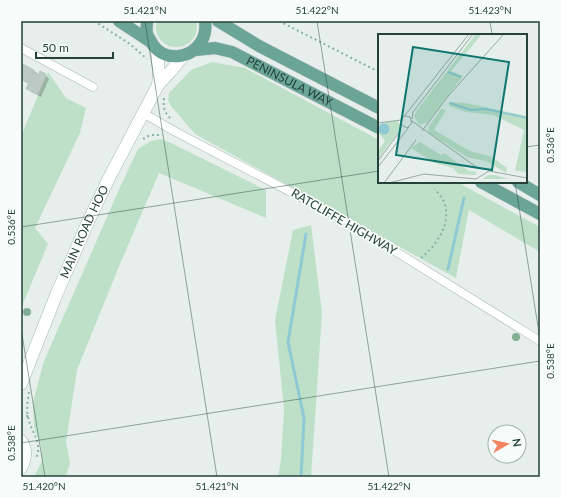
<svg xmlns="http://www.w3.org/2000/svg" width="561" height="498" viewBox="0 0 561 498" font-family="Lato,sans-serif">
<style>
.green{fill:#bfe0c8}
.shadow{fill:#0003}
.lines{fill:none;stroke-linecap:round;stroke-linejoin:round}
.stream{stroke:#8ec9d4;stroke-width:3}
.building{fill:#bbcac4;stroke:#b8c9c2}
.street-casing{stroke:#a8b8b2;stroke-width:9}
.secondary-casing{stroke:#a4bbb3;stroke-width:13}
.primary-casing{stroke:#c2cac8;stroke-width:13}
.path{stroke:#86b3a5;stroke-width:2;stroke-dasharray:2 3;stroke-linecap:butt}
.street{stroke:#fff;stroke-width:8}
.secondary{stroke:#fff;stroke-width:12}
.primary{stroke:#6aa596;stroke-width:12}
.tree{fill:#80af93}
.ticks{fill:none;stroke:#24423a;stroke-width:1;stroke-opacity:0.45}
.labels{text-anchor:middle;stroke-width:3.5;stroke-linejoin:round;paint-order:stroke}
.street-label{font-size:12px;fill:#24423a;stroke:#f7fbf9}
.inset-river{fill:none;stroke:#8ec9d4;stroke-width:2}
.inset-road{fill:none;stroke:#98aaa4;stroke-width:1}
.view{fill:#0f766e;fill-opacity:0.15;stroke:#0f766e;stroke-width:2}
.inset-edge{fill:none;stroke:#24423a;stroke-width:2}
.neatline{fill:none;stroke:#24423a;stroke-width:1.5}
.ticks-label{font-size:10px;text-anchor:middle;fill:#24423a}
</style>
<rect width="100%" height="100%" fill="#e6efeb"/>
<g class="green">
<path d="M157,21H196C202,43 174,57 160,39C156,34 155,27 157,21Z"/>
<path d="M212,62L245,68L379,140V182H457L540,227V252L469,210L456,278L195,134L171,106L168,100L169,93L191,70Z"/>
<path d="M48,72L66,98L86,108L80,133L35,228L48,244L21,308V136Z"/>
<path d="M161,139L171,143L266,190V218L159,173L120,264L77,370L66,442L70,463L66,477H34L42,461L41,445L34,427L33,402L44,361L121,185L138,149L151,141Z"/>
<path d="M311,225L322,313L311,477H278L281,459L284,409L275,320L293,230Z"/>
</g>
<path class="shadow" d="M21,64L34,70L39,75H45L49,79L41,97L31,92L27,88L29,84L23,81L22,83H21Z"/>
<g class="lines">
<g class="stream">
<path d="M448,269L464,198"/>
<path d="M301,477L304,418L288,342L306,234"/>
</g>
</g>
<g class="building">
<path d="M21,63L34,70L28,82L21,79Z"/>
<path d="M40,71L46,74L37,93L26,89L33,73L38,75Z"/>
</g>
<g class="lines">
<g class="street-casing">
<g id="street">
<path d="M21,48L93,87"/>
<path d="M143,113L174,131L348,222L540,341"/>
</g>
</g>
<g class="secondary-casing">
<g id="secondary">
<path d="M157,50L159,75L158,85"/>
<path id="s1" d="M21,384L57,293L89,220L109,178L158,85L171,71L183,56"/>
<path d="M21,441C27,449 26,459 21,468"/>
</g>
</g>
<g class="primary-casing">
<g id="primary">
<path d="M119,21L151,42"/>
<path d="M147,21C147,25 146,30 147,34C148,37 151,41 153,45C165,62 190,59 201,42C205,36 206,28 205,21"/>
<path d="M218,21L259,46L379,108"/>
<path id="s2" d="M195,50L215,48L232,52L379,128"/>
<path d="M481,182L540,214"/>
<path d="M518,182L540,195"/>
</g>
</g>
<g class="path">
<path d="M94,21L130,44L147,59"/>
<path d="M279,21L379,72"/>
<path d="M164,98C163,106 164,112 170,118"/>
<path d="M143,139L150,135H162"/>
<path d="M421,258C437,245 452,223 444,202C442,197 438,193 435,189"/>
<path d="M29,392C28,399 26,409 28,417C31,433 43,441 36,459"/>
<path d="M21,416H28"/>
</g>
<use href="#street" class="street"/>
<use href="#secondary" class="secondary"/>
<use href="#primary" class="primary"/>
</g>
<g class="tree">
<circle cx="27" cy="312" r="4"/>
<circle cx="516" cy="337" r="4"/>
</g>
<path class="ticks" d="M145,21L217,477M317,21L389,477M490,21L492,35M526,147L540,145M515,182L540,339M21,227L379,171M21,328L45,477M21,443L540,361"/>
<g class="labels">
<g class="street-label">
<text dy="4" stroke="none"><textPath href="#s2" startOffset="102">PENINSULA WAY</textPath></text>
<text transform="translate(344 222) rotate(30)" y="4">RATCLIFFE HIGHWAY</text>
<text dy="4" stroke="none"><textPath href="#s1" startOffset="165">MAIN ROAD HOO</textPath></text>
</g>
</g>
<g transform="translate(378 34)">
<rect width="149" height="149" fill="#e6efeb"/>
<path d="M98,0H104L73,37L85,42L50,88L41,91L36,82L39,76ZM71,68L88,69L149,82V138L137,137L146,96L115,81L88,78L71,72ZM63,75L68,76L56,96L92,117L114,123L129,134L128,139L108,127L89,123L51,99L50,94ZM19,86L22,91L21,97L0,125V117L7,107L0,98L2,91L0,90ZM42,108L63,121L66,119L91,137L98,138V141L80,140L75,134L57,129L33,114ZM111,141H117L131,145H104Z" fill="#bfe0c8"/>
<path d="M0.5 95a5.5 5.5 0 1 1 11 0a5.5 5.5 0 1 1-11 0Z" fill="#8ec9d4"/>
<path class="inset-river" d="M70,38L83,43M72,69L93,76L108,75L149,84"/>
<path class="inset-road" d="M34,85L35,78L95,0M34,87L101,135M0,89L23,86M24,91L29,94L34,89L32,83L27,82M44,97L71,61L126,0M0,127L22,97L24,85L91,0M0,133L31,93M6,149L38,106M11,149L46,140L98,145L111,137L149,144"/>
<path class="view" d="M35,13L131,28L114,136L18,121Z"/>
<rect width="149" height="149" class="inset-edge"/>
</g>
<rect width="561" height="498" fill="none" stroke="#f7fbf9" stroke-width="44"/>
<g transform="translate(507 444) rotate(81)"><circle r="19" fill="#f7fbf9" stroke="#a3b1ad"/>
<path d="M0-3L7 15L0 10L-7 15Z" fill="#f4845f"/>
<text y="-6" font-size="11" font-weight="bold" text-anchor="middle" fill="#24423a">N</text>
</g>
<path d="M36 52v6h77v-6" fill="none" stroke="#24423a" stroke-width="2"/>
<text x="42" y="52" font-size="12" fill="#24423a" stroke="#f7fbf9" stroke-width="3" paint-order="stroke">50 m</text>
<rect x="22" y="22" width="517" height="454" class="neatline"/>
<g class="ticks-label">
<text x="145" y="14">51.421°N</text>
<text x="317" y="14">51.422°N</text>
<text x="490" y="14">51.423°N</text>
<text transform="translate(550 145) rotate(-90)" y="4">0.536°E</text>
<text transform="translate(11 227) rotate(-90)" y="4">0.536°E</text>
<text transform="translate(550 361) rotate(-90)" y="4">0.538°E</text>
<text transform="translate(11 443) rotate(-90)" y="4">0.538°E</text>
<text x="44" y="490">51.420°N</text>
<text x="217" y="490">51.421°N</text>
<text x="389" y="490">51.422°N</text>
</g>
</svg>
